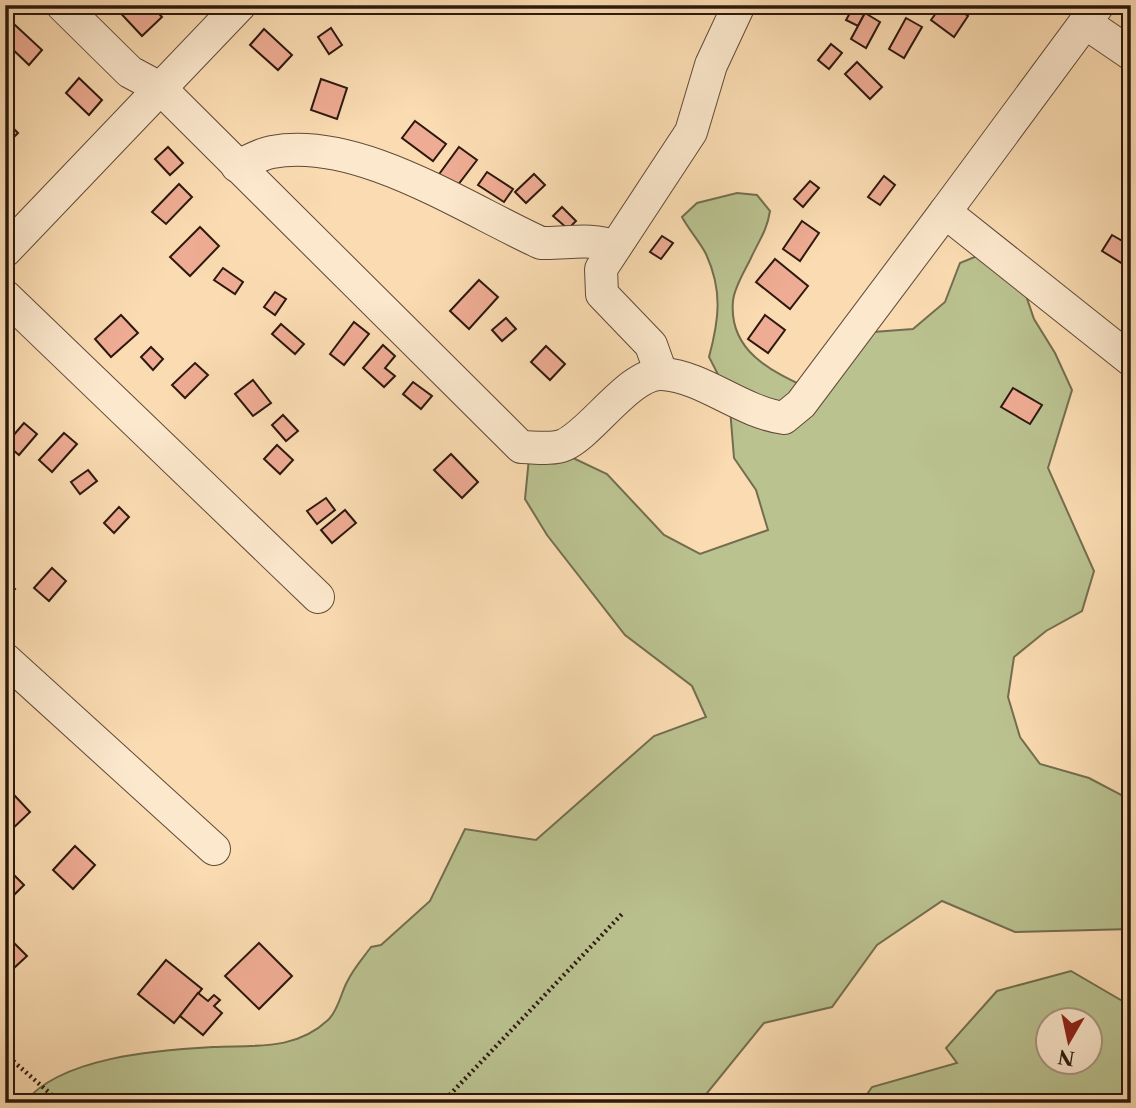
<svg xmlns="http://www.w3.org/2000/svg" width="1136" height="1108" viewBox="0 0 1136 1108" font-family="'Libre Caslon Text',serif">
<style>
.green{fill:#bac290;stroke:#736e4f;stroke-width:2;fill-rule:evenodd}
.building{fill:#efac94;stroke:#2c190e;stroke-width:2}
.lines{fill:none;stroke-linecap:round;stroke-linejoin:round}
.minor-casing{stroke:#604a37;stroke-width:34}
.path{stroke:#2c190e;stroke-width:4.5;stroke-dasharray:2 3.5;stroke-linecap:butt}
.minor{stroke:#fce8cd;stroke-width:32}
</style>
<rect width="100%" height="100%" fill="#fbdcb2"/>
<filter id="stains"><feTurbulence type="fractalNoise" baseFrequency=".00286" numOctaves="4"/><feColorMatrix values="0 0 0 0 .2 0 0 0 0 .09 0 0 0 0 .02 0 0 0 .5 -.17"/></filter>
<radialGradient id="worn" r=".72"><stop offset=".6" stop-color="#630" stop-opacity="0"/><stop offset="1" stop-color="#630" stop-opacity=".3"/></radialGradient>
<g class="green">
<path d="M737,193L757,195L770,211C767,231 758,242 750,260C744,272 734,288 733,301C728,355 778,374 818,393L873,332L913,329L945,302L960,263L999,247L1021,281L1034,319L1055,353L1072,390L1048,468L1094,571L1082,611L1046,631L1014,657L1008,697L1020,737L1040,764L1089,778L1131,800V929L1015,932L942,901L877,945L832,1007L764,1023L699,1103H24C60,1057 158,1050 213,1047C255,1045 295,1051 328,1020C338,1011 341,993 347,982C353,969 363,958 371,947L381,945L430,901L465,829L536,840L654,736L706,717L692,686L625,635L547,535L525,499L529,458L571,457L607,474L664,535L700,554L768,530L756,490L734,458L729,396L709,357C719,320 723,291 706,254C700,242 689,230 682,217L697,203Z"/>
<path d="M1071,971L1131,1006V1103H861L872,1087L957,1063L946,1048L997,991ZM1048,1020H1090V1062H1048Z"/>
</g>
<g class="building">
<path d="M113,5H151L162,17L142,36Z"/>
<path d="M942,5H953L968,16L954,37L931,20Z"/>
<path d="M854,6L865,13L858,26L846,20Z"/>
<path d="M865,13L880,22L866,48L851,39Z"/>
<path d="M906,18L922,27L904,58L889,49Z"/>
<path d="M15,25L42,50L29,65L5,42V35Z"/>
<path d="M331,28L342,45L329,54L318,37Z"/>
<path d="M264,29L292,55L278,70L250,45Z"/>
<path d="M831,44L842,53L829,69L818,60Z"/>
<path d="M857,62L882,87L870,99L845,74Z"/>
<path d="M79,78L102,100L89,115L66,93Z"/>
<path d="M321,79L347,88L337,119L311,110Z"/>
<path d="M5,120L18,133L5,146Z"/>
<path d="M415,121L446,144L433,161L402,138Z"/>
<path d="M168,147L183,163L170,175L155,159Z"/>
<path d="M459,147L477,160L454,190L437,177Z"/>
<path d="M487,172L513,189L504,202L478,185Z"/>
<path d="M534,174L545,185L526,203L515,192Z"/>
<path d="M884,176L895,185L880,205L868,197Z"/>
<path d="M810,181L819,188L803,207L794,199Z"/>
<path d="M179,184L192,197L166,224L152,212Z"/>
<path d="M562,207L576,221L568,229L553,216Z"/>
<path d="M802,221L819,233L800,261L783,249Z"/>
<path d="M200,227L219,246L190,276L170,257Z"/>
<path d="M1112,235L1131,246L1123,264L1102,251Z"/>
<path d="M662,236L673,243L661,259L650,252Z"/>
<path d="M775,259L808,286L790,309L756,282Z"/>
<path d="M223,268L243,282L235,294L214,280Z"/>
<path d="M479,280L498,297L469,329L450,311Z"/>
<path d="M275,292L286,299L275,315L264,307Z"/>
<path d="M121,315L138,333L111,357L95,339Z"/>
<path d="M765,315L785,330L768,353L748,339Z"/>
<path d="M506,318L516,329L502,341L492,330Z"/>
<path d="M354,322L369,334L344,365L330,354Z"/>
<path d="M281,324L304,344L295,354L272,334Z"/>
<path d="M383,345L395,356L385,368L395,376L384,387L363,368Z"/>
<path d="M546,346L565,364L550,380L531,362Z"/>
<path d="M151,347L163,359L153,370L141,357Z"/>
<path d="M195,363L208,375L185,398L172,385Z"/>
<path d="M253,380L271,403L253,416L235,394Z"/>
<path d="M413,382L432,396L421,409L403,394Z"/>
<path d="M1013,388L1042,405L1030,424L1001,407Z"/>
<path d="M283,415L298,431L286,441L272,425Z"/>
<path d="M24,423L37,434L19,455L6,444Z"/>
<path d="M64,433L77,444L52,472L39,460Z"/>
<path d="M277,445L293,460L280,474L264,459Z"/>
<path d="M451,454L478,482L462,498L434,470Z"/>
<path d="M88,470L97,481L80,494L71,482Z"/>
<path d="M326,498L335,510L317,524L307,511Z"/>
<path d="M119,507L129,517L114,533L104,523Z"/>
<path d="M345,510L356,523L332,543L321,530Z"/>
<path d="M52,568L66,581L49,601L34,588Z"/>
<path d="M5,580L15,589L5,599Z"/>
<path d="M15,796L30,812L6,835L5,805Z"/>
<path d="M75,846L95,865L73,889L53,870Z"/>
<path d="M6,867L24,885L12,897L5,890Z"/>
<path d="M11,940L27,956L14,968L5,959V946Z"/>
<path d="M259,943L292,976L259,1009L225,976Z"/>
<path d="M166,960L202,989L174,1023L138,994Z"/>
<path d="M198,993L208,1001L214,995L220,1000L214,1006L222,1013L203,1035L180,1016Z"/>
<path d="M982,1094L992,1103H973Z"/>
</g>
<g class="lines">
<g class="minor-casing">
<g id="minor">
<path d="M62,5L130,72L160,88L521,447C533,447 553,450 564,445C592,433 631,371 663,374C704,377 741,412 784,418L801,404L945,212L1131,360"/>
<path d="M1087,24L1131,54"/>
<path d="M237,166C248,162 260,154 272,152C358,136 464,208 541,243C567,244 590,237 615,247"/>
<path d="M945,212L1098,5"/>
<path d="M5,251L240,5"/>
<path d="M5,296L318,597"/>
<path d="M661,373L651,345L602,294L601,269L691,132L711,65L739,5"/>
<path d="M5,659L214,849"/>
</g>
</g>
<g class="path">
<path d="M5,1054L61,1103"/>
<path d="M442,1103L622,914"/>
</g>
<use href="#minor" class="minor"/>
</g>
<rect width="1136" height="1108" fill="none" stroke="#fbdcb2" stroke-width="28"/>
<rect x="7" y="7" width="1122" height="1094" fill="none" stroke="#2c190e" stroke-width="3.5"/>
<rect x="14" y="14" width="1108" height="1080" fill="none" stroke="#2c190e" stroke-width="2"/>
<g transform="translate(1069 1041) rotate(189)"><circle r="33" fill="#fce8cd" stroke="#a99581" stroke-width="2"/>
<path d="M0-5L12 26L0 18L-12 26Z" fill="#8f2418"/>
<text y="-10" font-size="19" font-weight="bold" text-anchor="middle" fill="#2c190e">N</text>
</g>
<rect width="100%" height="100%" filter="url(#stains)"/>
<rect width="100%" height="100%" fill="url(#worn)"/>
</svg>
